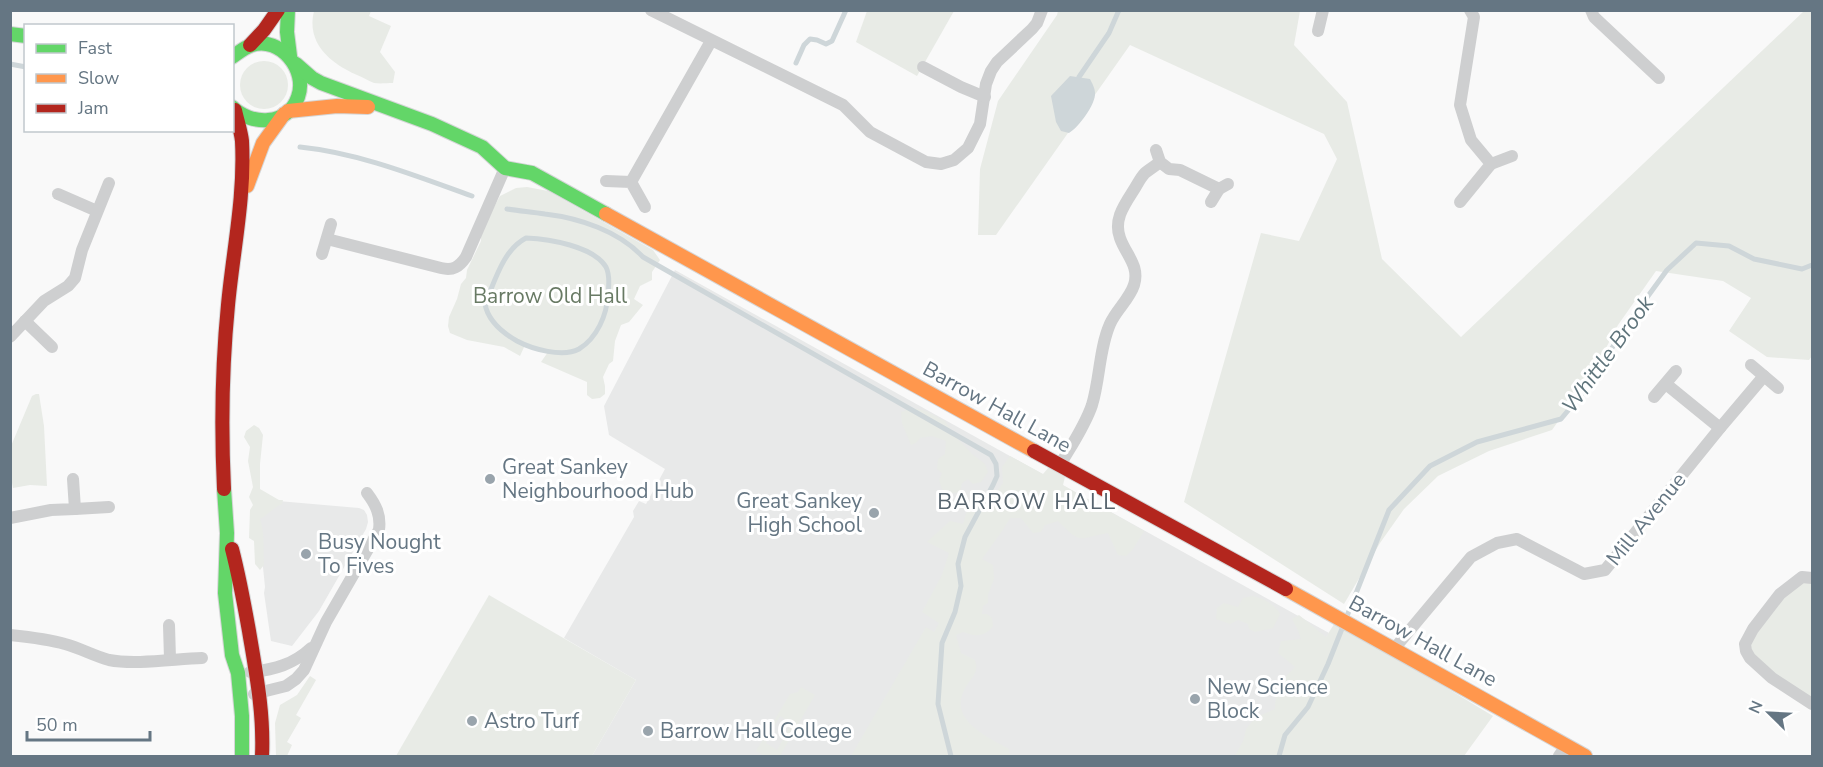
<svg xmlns="http://www.w3.org/2000/svg" width="1823" height="767" viewBox="0 0 1823 767" font-family="'Nunito Sans',sans-serif">
<style>
.built{fill:#e8e9e9}
.green{fill:#e8ebe6;fill-rule:evenodd}
.water{fill:#ced6d9}
.lines{fill:none;stroke-linecap:round;stroke-linejoin:round}
.stream{stroke:#ced6d9;stroke-width:5}
.fast-casing{stroke:#d5d6d7;stroke-width:16}
.slow-casing{stroke:#d5d6d7;stroke-width:16}
.jam-casing{stroke:#d5d6d7;stroke-width:16}
.street{stroke:#cecfd0;stroke-width:12}
.fast{stroke:#63d668;stroke-width:14}
.slow{stroke:#ff974d;stroke-width:14}
.jam{stroke:#b3261e;stroke-width:14}
.poi-dot{fill:#99a4ac;stroke:#fff;stroke-width:2}
.labels{text-anchor:middle;stroke-width:6;stroke-linejoin:round;paint-order:stroke}
.park-label{font-size:21px;fill:#687a64;stroke:#fff}
.street-label{font-size:21px;fill:#657683;stroke:#fff}
.poi-label{font-size:21px;fill:#657683;stroke:#fff;text-anchor:start}
.water-label{font-size:22px;font-style:italic;fill:#60757c;stroke:#fff}
.neighbourhood-label{font-size:22px;letter-spacing:1.5px;fill:#57646e;stroke:#fff}
</style>
<rect width="100%" height="100%" fill="#f9f9f9"/>
<g class="built">
<path d="M675,270L1329,633L1256,756H592L636,680L564,638L634,517L633,511L639,501L646,504L665,469L609,435L604,406Z"/>
<path d="M278,501L359,508L364,510L367,515L368,522L366,529L319,611L292,646L271,641L264,593L265,587L258,518Z"/>
</g>
<g class="green">
<path d="M314,11H371L369,16L391,26L380,52L395,72L393,83C387,83 380,84 374,83C369,81 362,77 357,75C330,63 306,43 314,11Z"/>
<path d="M867,11H954L917,76L856,42Z"/>
<path d="M1058,11H1300L1294,45L1347,102L1382,259L1461,337L1804,11H1812V356L1809,360L1767,357L1729,331L1751,298L1723,281L1656,271L1618,325L1594,371L1552,430L1489,451L1438,476L1404,509L1380,543L1344,604L1184,502L1261,233L1299,241L1337,159L1324,134L1130,45L996,235H978L980,169L998,101L1057,15Z"/>
<circle cx="264" cy="85" r="24"/>
<path d="M527,187L548,191L653,250L660,260L652,272V280L640,286L634,299L643,305L629,322L621,325L615,341L613,361L609,364L603,377L605,386V394L600,398L592,399L587,395V382L541,362L548,352L525,345L520,356L504,347L467,340L450,333L448,326L449,317L457,299L461,284L466,278L467,270L481,241V234L489,216L500,196L516,188Z"/>
<path d="M36,394H39L44,426L47,486L30,485L13,488L12,483H11V446L32,396Z"/>
<path d="M913,408L926,411L945,421L956,437L972,454L985,464L988,472L981,482L973,484L968,479L962,483L960,492L950,494L942,489L939,480L942,473L937,469L938,459L945,454L946,441L932,436L920,438L916,443L911,445L902,423L901,412Z"/>
<path d="M254,425L259,428L263,435L260,464V489L279,500H283L282,504C274,507 268,515 260,519C265,533 263,550 264,565L260,570L255,564L254,541L249,538L250,510L253,505L249,497L253,487L248,461L250,447L244,437L246,431Z"/>
<path d="M1010,456L1043,474L1049,467L1065,477L1063,485L1144,531L1133,549L1126,556L1118,555L1108,533C1077,538 1083,546 1058,521L1045,525L1041,532L1033,533L1021,518H1010L1002,531L982,559L993,565L994,579L988,595V603L983,606L982,614H987L992,618L993,626C985,637 975,637 963,632L956,635L961,653L975,660C979,672 973,676 967,685C945,718 985,736 1009,749L1010,756H851L926,627L934,632L939,623L922,612L942,575L949,553L927,542L950,521L963,524L968,507L995,494L1003,483L1002,467Z"/>
<path d="M1812,578V704L1746,651L1780,594Z"/>
<path d="M489,595L636,680L592,756H396Z"/>
<path d="M1252,596C1264,599 1274,603 1280,614L1273,628L1255,632L1249,629L1248,624L1238,620L1230,624L1216,619L1217,608L1224,603L1238,607L1243,598Z"/>
<path d="M1299,615L1326,637L1336,621L1493,716L1464,756H1233L1236,754L1244,739L1246,729L1255,718L1275,709C1276,687 1280,682 1295,667L1278,653L1281,641L1301,639L1298,630L1292,619Z"/>
<path d="M310,676L316,680L296,715L301,718L287,742L292,745L287,756H276L275,723L280,705L297,695Z"/>
<path d="M801,687L815,695L780,756H765L756,751L790,694L798,692ZM780,716L792,723L777,750L766,743Z"/>
</g>
<path class="water" d="M1070,76L1090,79C1092,83 1095,88 1095,93C1096,104 1078,128 1069,133L1061,131L1056,122L1051,96Z"/>
<g class="lines">
<g class="stream">
<path d="M796,63L804,45L810,39L817,40L826,44L832,41L846,10"/>
<path d="M10,64L26,67"/>
<path d="M1079,77L1109,33L1119,10"/>
<path d="M300,147C359,153 416,176 472,196"/>
<path d="M507,209C520,211 532,212 545,214C579,218 619,231 643,257L991,455L996,464L997,476L993,485L965,537L958,564L961,586L955,612L942,643L938,704L951,756"/>
<path d="M526,238C549,239 593,246 606,267C610,275 609,286 608,294C607,315 597,338 579,349C563,358 532,349 517,341C503,333 488,321 485,304C495,281 503,250 526,238Z"/>
<path d="M1279,756L1285,735L1308,707L1328,664L1389,510L1430,466L1477,442L1561,419L1586,389L1624,329L1667,270L1696,243L1729,246L1754,259L1802,269L1812,265"/>
</g>
<g class="fast-casing">
<g id="fast">
<path d="M288,10L287,32L290,56"/>
<path d="M10,34L26,36"/>
<path d="M232,57C238,53 245,47 252,45C280,36 308,70 298,97C288,126 251,126 232,107"/>
<path d="M296,64L312,78L321,83L432,124L482,147L505,168L532,173L606,214"/>
<path d="M224,489L227,533L225,593L232,655L238,673L242,716V756"/>
</g>
</g>
<g class="slow-casing">
<g id="slow">
<path d="M288,111L337,106L368,107"/>
<path d="M247,186L263,143L284,114"/>
<path d="M606,214L1034,451"/>
<path d="M1286,589L1585,756"/>
</g>
</g>
<g class="jam-casing">
<g id="jam">
<path d="M250,45L264,30L278,10"/>
<path d="M1034,451L1286,589"/>
<path d="M224,489C221,427 222,366 228,305C233,251 245,197 242,141C241,131 237,120 235,110"/>
<path d="M232,549C239,576 244,603 249,631C256,673 264,713 262,756"/>
</g>
</g>
<g class="street">
<path d="M651,10L843,105L870,132L926,162L941,164L954,160L968,148L980,124L986,84L991,71L997,62L1032,29L1037,23L1042,10"/>
<path d="M1591,10L1594,17L1659,78"/>
<path d="M1318,31L1323,10"/>
<path d="M923,67L961,87L985,97"/>
<path d="M1156,150L1160,162L1169,169L1180,170L1219,189"/>
<path d="M1491,164L1512,156"/>
<path d="M606,181L631,182L645,207"/>
<path d="M631,182L711,41"/>
<path d="M58,194L97,211"/>
<path d="M1211,202L1219,189L1228,184"/>
<path d="M1460,202L1491,164L1471,140L1460,105L1474,17L1470,10"/>
<path d="M327,239L441,268C453,271 459,267 466,257L505,168"/>
<path d="M322,254L331,224"/>
<path d="M25,321L52,347"/>
<path d="M10,337L44,301L68,286L75,278L82,250L109,183"/>
<path d="M1751,365L1778,388"/>
<path d="M1666,384L1720,428"/>
<path d="M1654,397L1676,371"/>
<path d="M1060,465C1071,446 1085,426 1092,405C1100,379 1099,349 1110,324C1116,310 1129,300 1134,285C1140,266 1126,255 1120,238C1113,219 1125,204 1135,188C1138,183 1141,177 1145,173C1150,169 1155,166 1160,162"/>
<path d="M75,509L109,507"/>
<path d="M10,518L51,510L75,509L73,479"/>
<path d="M1812,578L1802,577L1780,594L1753,629L1745,644L1746,651L1750,658L1772,678L1812,704"/>
<path d="M169,625L170,659"/>
<path d="M10,635C29,637 48,639 65,644C80,648 94,656 109,660C135,665 174,659 202,658"/>
<path d="M1394,649L1471,557L1497,543L1517,539L1584,574L1605,570L1720,428L1764,376"/>
<path d="M250,672C274,670 294,664 311,648"/>
<path d="M254,694L286,686L296,679L304,670L326,622L379,530C381,515 376,505 367,493"/>
<path d="M1559,756L1566,746"/>
</g>
<use href="#fast" class="fast"/>
<use href="#slow" class="slow"/>
<use href="#jam" class="jam"/>
</g>
<g class="poi-dot">
<circle cx="490" cy="479" r="6"/>
<circle cx="874" cy="513" r="6"/>
<circle cx="306" cy="554" r="6"/>
<circle cx="1195" cy="699" r="6"/>
<circle cx="472" cy="721" r="6"/>
<circle cx="648" cy="731" r="6"/>
</g>
<g class="labels">
<g class="park-label">
<text x="550" y="303">Barrow Old Hall</text>
</g>
<g class="street-label">
<text transform="translate(997 407) rotate(29)" y="7">Barrow Hall Lane</text>
<text transform="translate(1646 519) rotate(-51)" y="7">Mill Avenue</text>
<text transform="translate(1423 641) rotate(29)" y="7">Barrow Hall Lane</text>
</g>
<g class="poi-label">
<text x="502" y="474">Great Sankey<tspan x="502" dy="24">Neighbourhood Hub</tspan></text>
<text x="862" y="508" text-anchor="end">Great Sankey<tspan x="862" dy="24">High School</tspan></text>
<text x="318" y="549">Busy Nought<tspan x="318" dy="24">To Fives</tspan></text>
<text x="1207" y="694">New Science<tspan x="1207" dy="24">Block</tspan></text>
<text x="484" y="728">Astro Turf</text>
<text x="660" y="738">Barrow Hall College</text>
</g>
<g class="water-label">
<text transform="translate(1607 354) rotate(-54)" y="8">Whittle Brook</text>
</g>
<g class="neighbourhood-label">
<text x="1027" y="509">BARROW HALL</text>
</g>
</g>
<rect width="1823" height="767" fill="none" stroke="#657683" stroke-width="24"/>
<rect x="24" y="24" width="210" height="108" fill="#ffffff" stroke="#c1c8cd" stroke-width="1.5"/>
<rect x="36" y="44" width="30" height="9" fill="#63d668" stroke="#c1c8cd" stroke-width="1.5"/>
<text x="78" y="54" font-size="18" fill="#657683">Fast</text>
<rect x="36" y="74" width="30" height="9" fill="#ff974d" stroke="#c1c8cd" stroke-width="1.5"/>
<text x="78" y="84" font-size="18" fill="#657683">Slow</text>
<rect x="36" y="104" width="30" height="9" fill="#b3261e" stroke="#c1c8cd" stroke-width="1.5"/>
<text x="78" y="114" font-size="18" fill="#657683">Jam</text>
<g transform="translate(1769 713) rotate(294)" stroke="#ffffff" stroke-width="4.5" paint-order="stroke">
<path d="M0-4.5L10 22L0 15L-10 22Z" fill="#657683"/>
<text y="-9" font-size="16" font-weight="bold" text-anchor="middle" fill="#657683">N</text>
</g>
<path d="M27 731v9h123v-9" fill="none" stroke="#657683" stroke-width="3"/>
<text x="36" y="731" font-size="18" fill="#657683" stroke="#ffffff" stroke-width="4.5" paint-order="stroke">50 m</text>
</svg>
